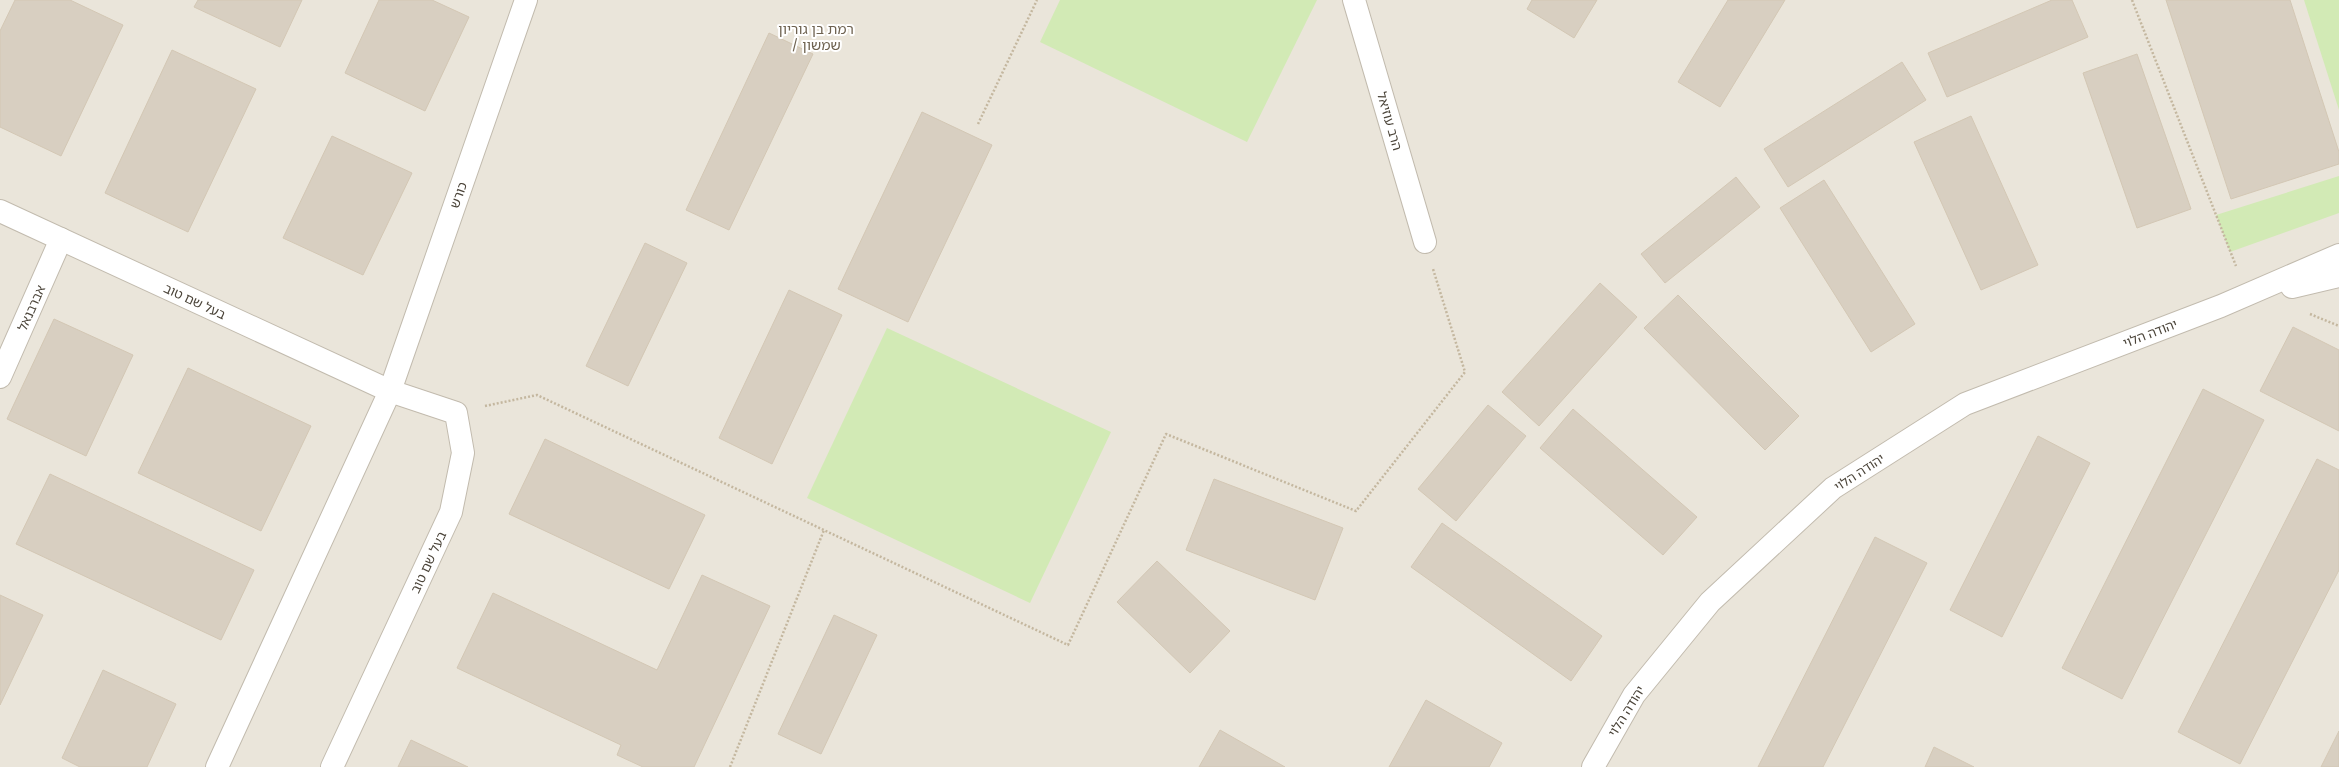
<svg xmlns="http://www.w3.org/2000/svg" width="2339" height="767" viewBox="0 0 2339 767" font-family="'Fira Sans','Noto Sans Hebrew',sans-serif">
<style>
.residential{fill:#eae5da}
.green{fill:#d2eab5}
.building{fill:#d8cfc1;stroke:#d3c7b4}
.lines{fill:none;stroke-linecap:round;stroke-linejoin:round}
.minor-casing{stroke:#c2bbae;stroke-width:24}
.path{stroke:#c4b79f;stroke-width:2.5;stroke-dasharray:2 2;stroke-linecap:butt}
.minor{stroke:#fff;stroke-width:22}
.labels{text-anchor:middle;stroke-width:4;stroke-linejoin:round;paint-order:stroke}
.street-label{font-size:13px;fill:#4b4439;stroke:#fff}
.neighbourhood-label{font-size:14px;fill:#6e6250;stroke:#fff}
</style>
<rect width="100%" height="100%" fill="#f6f3ec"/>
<rect class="residential" x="0" y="0" width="2339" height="767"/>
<g class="green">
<path d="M1060,0H1317L1247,142L1040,42Z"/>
<path d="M2304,0H2339V110Z"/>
<path d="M2339,176V213L2230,252L2216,215Z"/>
<path d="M887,328L1111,432L1030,603L807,498Z"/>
</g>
<g class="building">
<path d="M15,0H70L123,25L61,156L0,127V31Z"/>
<path d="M198,0H302L280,47L194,7Z"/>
<path d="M379,0H432L469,17L425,111L345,73Z"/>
<path d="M1532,0H1597L1574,38L1527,9Z"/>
<path d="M1728,0H1785L1720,107L1678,82Z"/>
<path d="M2052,0H2072L2088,37L1947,97L1928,53Z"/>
<path d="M2166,0H2290L2339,152V164L2231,199Z"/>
<path d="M769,33L813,54L729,230L686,210Z"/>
<path d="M172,50L256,89L188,232L105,193Z"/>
<path d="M2137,54L2191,209L2137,228L2083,73Z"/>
<path d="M1902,62L1926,100L1788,187L1764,149Z"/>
<path d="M922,112L992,145L908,322L838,289Z"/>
<path d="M1971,116L2038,265L1981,290L1914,142Z"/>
<path d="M332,136L412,173L363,275L283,238Z"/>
<path d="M1736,177L1760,207L1665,283L1641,254Z"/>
<path d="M1824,180L1915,324L1871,352L1780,208Z"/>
<path d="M645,243L687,263L628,386L586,366Z"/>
<path d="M1600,283L1637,317L1539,426L1502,392Z"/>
<path d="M789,290L842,315L772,464L719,438Z"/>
<path d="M1678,295L1799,416L1765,450L1644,328Z"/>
<path d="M54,319L133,355L86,456L7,419Z"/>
<path d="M2293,327L2339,350V431L2260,391Z"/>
<path d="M188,368L311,426L261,531L138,473Z"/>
<path d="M2203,389L2264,420L2122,699L2062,668Z"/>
<path d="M1488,405L1526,436L1456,521L1418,489Z"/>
<path d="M1573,409L1697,517L1663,555L1540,448Z"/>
<path d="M2038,436L2090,463L2002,637L1950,610Z"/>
<path d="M545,439L705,515L669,589L509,514Z"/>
<path d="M2317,459L2339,470V570L2240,764L2178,732Z"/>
<path d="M50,474L254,570L221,640L16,544Z"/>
<path d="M1214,479L1343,528L1315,600L1186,550Z"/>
<path d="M1442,523L1602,636L1571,681L1411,567Z"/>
<path d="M1875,537L1927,563L1823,767H1758Z"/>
<path d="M1157,561L1230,631L1190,673L1117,602Z"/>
<path d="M702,575L770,606L694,767H643L617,755L621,745L457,668L493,593L657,670Z"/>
<path d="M0,595L43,615L0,705Z"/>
<path d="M834,615L877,635L821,754L778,734Z"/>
<path d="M103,670L176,704L147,767H80L62,758Z"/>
<path d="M1426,700L1502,743L1489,767H1389Z"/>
<path d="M1220,730L1285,767H1199Z"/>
<path d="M2339,731V767H2321Z"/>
<path d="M411,740L468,767H398Z"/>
<path d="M1934,747L1974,767H1925Z"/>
</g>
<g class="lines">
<g class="minor-casing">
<g id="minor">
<path d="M1354,0L1425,242"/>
<path d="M0,211L390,391L456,413L463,453L451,512L332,767"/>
<path d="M2292,287L2339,276"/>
<path d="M0,377L61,239"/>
<path d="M217,767L390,391L526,0"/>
<path d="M1593,767L1634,695L1710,602L1833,488L1965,404L2221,306L2339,255"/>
</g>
</g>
<g class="path">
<path d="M2132,0L2236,266"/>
<path d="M978,124L1037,0"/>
<path d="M2310,314L2339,326"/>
<path d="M485,406L537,395L1068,645L1166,434L1356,511L1465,372L1433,269"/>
<path d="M730,767L824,530"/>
</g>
<use href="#minor" class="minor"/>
</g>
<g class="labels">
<g class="street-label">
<text transform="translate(1390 121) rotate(74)" y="5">הרב עוזיאל</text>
<text transform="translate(458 195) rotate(-71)" y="5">כורש</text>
<text transform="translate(195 301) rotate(25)" y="5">בעל שם טוב</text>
<text transform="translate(31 308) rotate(-66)" y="5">אברבנאל</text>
<text transform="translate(2150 333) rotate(-21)" y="5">יהודה הלוי</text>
<text transform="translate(1859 472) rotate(-33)" y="5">יהודה הלוי</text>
<text transform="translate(428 562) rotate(-65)" y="5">בעל שם טוב</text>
<text transform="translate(1626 711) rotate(-58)" y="5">יהודה הלוי</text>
</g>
<g class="neighbourhood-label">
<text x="816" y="34">רמת בן גוריון<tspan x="816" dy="16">/ שמשון</tspan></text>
</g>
</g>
</svg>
